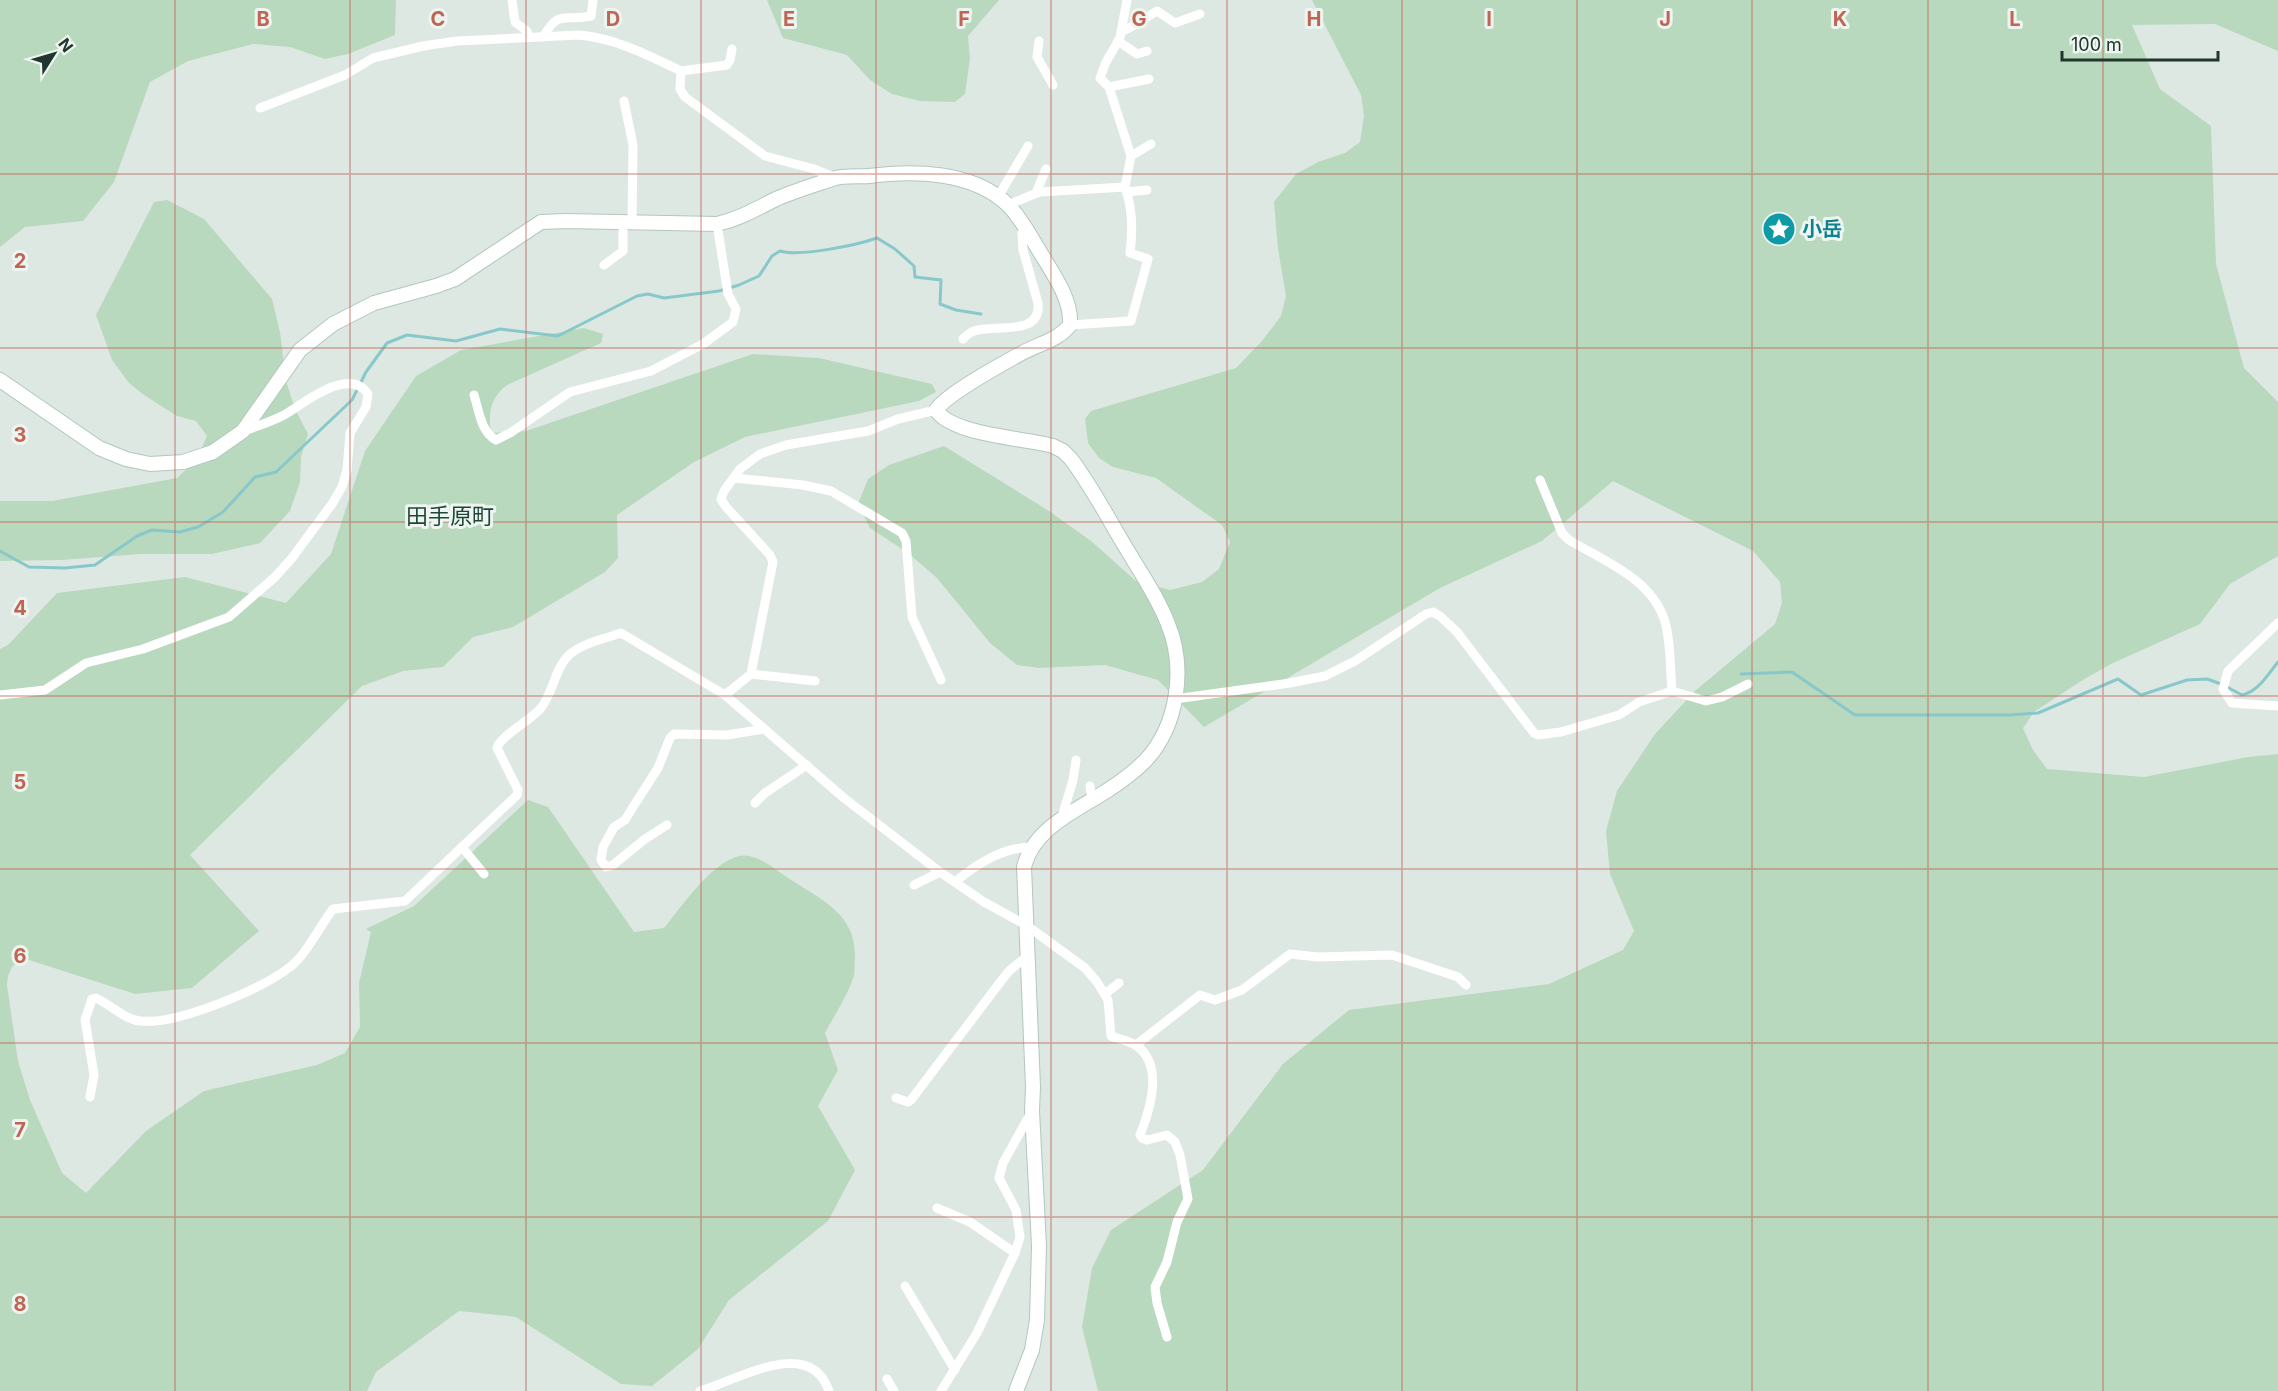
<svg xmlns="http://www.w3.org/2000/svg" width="2278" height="1391" viewBox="0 0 2278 1391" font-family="Inter,'Noto Sans JP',sans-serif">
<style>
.green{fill:#b8d9bd}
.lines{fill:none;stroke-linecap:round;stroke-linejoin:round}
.stream{stroke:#88c8cb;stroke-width:3}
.secondary-casing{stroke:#b2c7bd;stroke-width:16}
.street{stroke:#fff;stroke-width:9}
.secondary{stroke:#fff;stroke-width:14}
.grid{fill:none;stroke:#c06453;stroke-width:1.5;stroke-opacity:0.55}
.labels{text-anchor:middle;stroke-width:6;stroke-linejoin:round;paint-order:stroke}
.culture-label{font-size:20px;font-weight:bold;fill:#0d838f;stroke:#eef5f1;text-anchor:start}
.quarter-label{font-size:22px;fill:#1e4738;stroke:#eef5f1}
.grid-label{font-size:20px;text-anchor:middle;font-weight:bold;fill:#c06453;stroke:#eef5f1;stroke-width:6;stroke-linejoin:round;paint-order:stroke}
</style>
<rect width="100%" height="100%" fill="#dee8e2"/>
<g class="green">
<path d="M0,0H396L395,35L348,54L325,59L290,47L253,44L188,61L150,82L114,182L83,221L25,227L0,247Z"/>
<path d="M767,0H999L968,36L970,59L965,94L955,102L920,101L892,94L870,80L847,55L783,38Z"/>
<path d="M1312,0H2278V51L2215,24L2132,25L2160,89L2211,126L2216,264L2244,368L2278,402V556L2230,584L2200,624L2113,663L2081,681L2034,712L2023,728L2033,750L2047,769L2144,777L2248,757L2278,754V1391H1098L1082,1327L1092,1268L1111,1230L1203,1170L1283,1064L1349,1010L1549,984L1623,950L1634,931L1610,874L1606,831L1617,791L1655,734L1695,691L1775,624L1782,603L1780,582L1753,551L1613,481L1542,541L1440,588L1204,727L1158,680L1105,665L1039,668L1017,665L990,643L937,578L908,553L870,528L858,504L868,479L889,465L944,446L1049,511L1091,541L1136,581L1170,590L1202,582L1219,569L1230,542L1222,525L1156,478L1113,467L1099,458L1088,443L1085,419L1091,411L1236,368L1262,341L1281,316L1286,296L1278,249L1274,202L1296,174L1318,162L1345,153L1360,142L1364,116L1361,95Z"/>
<path d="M167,200L204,219L272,299L280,332L286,381L295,409L308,434L301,457L300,482L290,511L260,543L212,554H141L61,560L0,561V501H52L177,478L197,459L207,436L196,421L177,416L144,395L129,383L112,360L96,315L154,202Z"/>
<path d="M584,328L603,334L601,343L507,385C490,398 488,413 491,433L526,431L753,354L819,358L932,384L936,392L919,401L745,437L694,462L617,515L618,558L605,572L513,627L473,637L443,667L403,671L362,686L190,855L259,931L192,988L135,994L29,960H19L12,967L8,976L7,985L18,1061L30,1100L62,1173L86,1193L146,1131L204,1091L317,1065L345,1053L360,1027L359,983L371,932L366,929L414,906L528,800L548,807L634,932L664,928C682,906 711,863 739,856C755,852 775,869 788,878C820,899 856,913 855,957C854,962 855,970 854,975C849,993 834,1016 825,1033L838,1070L818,1106L855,1170L828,1221L729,1300L698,1349L652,1386L621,1384L516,1317L459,1311L376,1372L367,1391H0V649L8,645L57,593L185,577L286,603L331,554L365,451L416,376L461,350Z"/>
</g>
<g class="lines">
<g class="stream">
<path d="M0,551L29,567L65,568L95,565L137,536L152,530L180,532L198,527L223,512L255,477L276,472L352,400L366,372L387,343L407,335L456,341L500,329L558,336L637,296L648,294L664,298L719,291L739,285L759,276L772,256L780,251C800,257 857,245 877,238L895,249L914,266L915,277L941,280L940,304L956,310L981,314"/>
<path d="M1741,674L1792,672L1855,715H2008L2038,713L2118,679L2141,695L2187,680L2207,679L2221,684"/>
<path d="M2227,687L2242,695C2258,692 2268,674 2278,662"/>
</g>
<g class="secondary-casing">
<path id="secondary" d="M0,380L99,448L126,459L150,464L183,462L213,452L243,431L300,350L333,324L374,303L436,286L455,279L541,222L566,221L717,224C739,219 756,209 776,199C794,191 814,185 832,179C844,175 857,177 869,176C913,170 973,171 1008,205C1020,217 1028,232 1037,247C1050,270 1072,297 1070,325C1057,341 1040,343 1022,353C1002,364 948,393 936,410C952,435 1024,438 1053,446L1063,451L1071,459C1092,487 1108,518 1126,548C1141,573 1158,598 1168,624C1186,668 1178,726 1145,761C1133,773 1119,783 1105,792C1075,811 1033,829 1024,867L1033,1087L1032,1111L1039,1246L1037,1320L1032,1350L1016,1391"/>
</g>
<g class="street">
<path d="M512,0L515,22L527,31L528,37"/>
<path d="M1121,32L1133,26L1157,11L1175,23L1200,14"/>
<path d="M543,37C560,8 564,22 591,16L593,0"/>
<path d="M1039,41L1037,57L1053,85"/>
<path d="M1118,41L1137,54L1147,51"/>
<path d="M681,71L727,65L730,60L732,49"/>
<path d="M1109,87L1149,79"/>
<path d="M624,101L633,145L632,222"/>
<path d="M260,108L345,75L373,58L423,46L457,41L579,35C615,38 648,55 681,71L680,89L685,97L765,156L814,169L836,178"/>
<path d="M1131,156L1151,144"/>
<path d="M1127,192L1147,190"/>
<path d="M1036,193L1046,169"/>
<path d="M998,197L1028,146"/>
<path d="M1008,205L1039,192L1125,187L1131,156L1109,87L1100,78L1106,62L1120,38L1127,0"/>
<path d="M604,265L623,251V222"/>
<path d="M1070,325L1131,321L1148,259L1130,253C1133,230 1133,209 1125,187"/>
<path d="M963,339C966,336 970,332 974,331C994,324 1042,337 1038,303L1023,250L1022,233L1026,229"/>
<path d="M474,395C479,411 481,432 496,440L510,433L570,392L651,371L703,344L733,322L736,309L728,294L717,224"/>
<path d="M734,478L803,485L831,491L902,533L906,541L912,617L941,680"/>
<path d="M1540,480L1562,533L1569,540C1602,560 1653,579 1665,622C1671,643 1670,668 1672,691"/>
<path d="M2278,623L2228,671L2223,689L2232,703L2278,706"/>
<path d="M751,674L815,681"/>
<path d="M0,695L45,690L86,663L143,649L229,617L275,577L292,558L332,504L342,487L347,470L350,433L366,407L368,394C349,365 302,405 284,415C271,422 257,426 244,431"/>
<path d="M725,695L751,674L773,562L770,555L726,507L721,499L724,491L740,469L760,454L786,445L868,431L898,419L936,410"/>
<path d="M1175,699L1290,683L1325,676L1355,661L1426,614L1433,612L1441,617L1457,632L1534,733L1538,735L1561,732L1619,715L1639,702L1672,691L1706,701L1722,697L1748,684"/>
<path d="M1090,786L1092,800"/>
<path d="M755,803L765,793L807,765"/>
<path d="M1061,820L1073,780L1076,760"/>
<path d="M667,825L645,839L613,865L606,867L601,860L603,847L614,827L625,820L633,807L658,768L670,738L674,734L727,735L764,729"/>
<path d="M462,847L484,874"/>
<path d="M955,882C978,863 1002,848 1031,847"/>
<path d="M914,885L940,872"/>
<path d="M1105,994L1119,983"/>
<path d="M1136,1045L1200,995L1215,1000L1242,990L1290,954L1318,957L1392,955L1458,977L1466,985"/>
<path d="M90,1097L94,1075L85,1020L92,999L96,998C111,1005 124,1019 140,1021C177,1025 260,990 290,967C306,955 320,926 333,909L405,901L517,795L518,790L497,748C500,736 530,721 541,708C553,693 555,668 569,655C582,643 604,639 621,633L725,695L844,798L940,872L984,902L1026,925L1085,968L1097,982L1108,1000L1111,1036C1119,1039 1130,1041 1137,1046C1164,1066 1150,1110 1140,1135L1142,1138L1147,1140L1167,1135L1175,1142L1180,1155L1188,1199L1177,1222L1167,1262L1155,1287L1157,1303L1167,1337"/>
<path d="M896,1098L908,1102L911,1100L998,985L1009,971L1026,957"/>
<path d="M937,1208L970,1222L1015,1253"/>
<path d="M905,1286L955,1370"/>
<path d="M887,1379L894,1391"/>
<path d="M700,1391C738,1380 810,1335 829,1391"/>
<path d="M941,1391L977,1333L1015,1253L1020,1237L1016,1210L999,1178L1003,1163L1032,1111"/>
</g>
<use href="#secondary" class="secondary"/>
</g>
<path class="grid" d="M175,0V1391M350,0V1391M526,0V1391M701,0V1391M876,0V1391M1051,0V1391M1227,0V1391M1402,0V1391M1577,0V1391M1752,0V1391M1928,0V1391M2103,0V1391M0,174H2278M0,348H2278M0,522H2278M0,696H2278M0,869H2278M0,1043H2278M0,1217H2278"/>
<defs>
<g id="sight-disc" transform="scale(1.725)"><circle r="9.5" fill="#0f9aa8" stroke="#eef5f1"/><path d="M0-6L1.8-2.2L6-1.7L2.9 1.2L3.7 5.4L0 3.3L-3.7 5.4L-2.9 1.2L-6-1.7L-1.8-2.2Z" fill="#fff"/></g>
</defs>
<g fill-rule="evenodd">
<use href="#sight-disc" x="1779" y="229"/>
</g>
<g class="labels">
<g class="culture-label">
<text x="1802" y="236">小岳</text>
</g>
<g class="quarter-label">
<text x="450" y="524">田手原町</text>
</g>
</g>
<g class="grid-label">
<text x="263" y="26">B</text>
<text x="438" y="26">C</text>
<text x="613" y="26">D</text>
<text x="789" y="26">E</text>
<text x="964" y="26">F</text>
<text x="1139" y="26">G</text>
<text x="1314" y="26">H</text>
<text x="1489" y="26">I</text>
<text x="1665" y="26">J</text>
<text x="1840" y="26">K</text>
<text x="2015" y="26">L</text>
<text x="20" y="268">2</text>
<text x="20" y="442">3</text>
<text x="20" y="615">4</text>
<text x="20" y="789">5</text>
<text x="20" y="963">6</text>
<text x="20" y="1137">7</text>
<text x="20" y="1311">8</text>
</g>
<g transform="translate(54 54) rotate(53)" stroke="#eef5f1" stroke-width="4.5" paint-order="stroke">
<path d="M0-4.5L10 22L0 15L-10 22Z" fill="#21372e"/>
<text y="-9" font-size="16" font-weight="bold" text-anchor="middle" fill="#21372e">N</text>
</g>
<path d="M2062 51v9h156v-9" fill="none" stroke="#21372e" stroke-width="3"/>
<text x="2071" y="51" font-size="18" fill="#21372e" stroke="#eef5f1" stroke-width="4.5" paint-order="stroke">100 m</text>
</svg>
